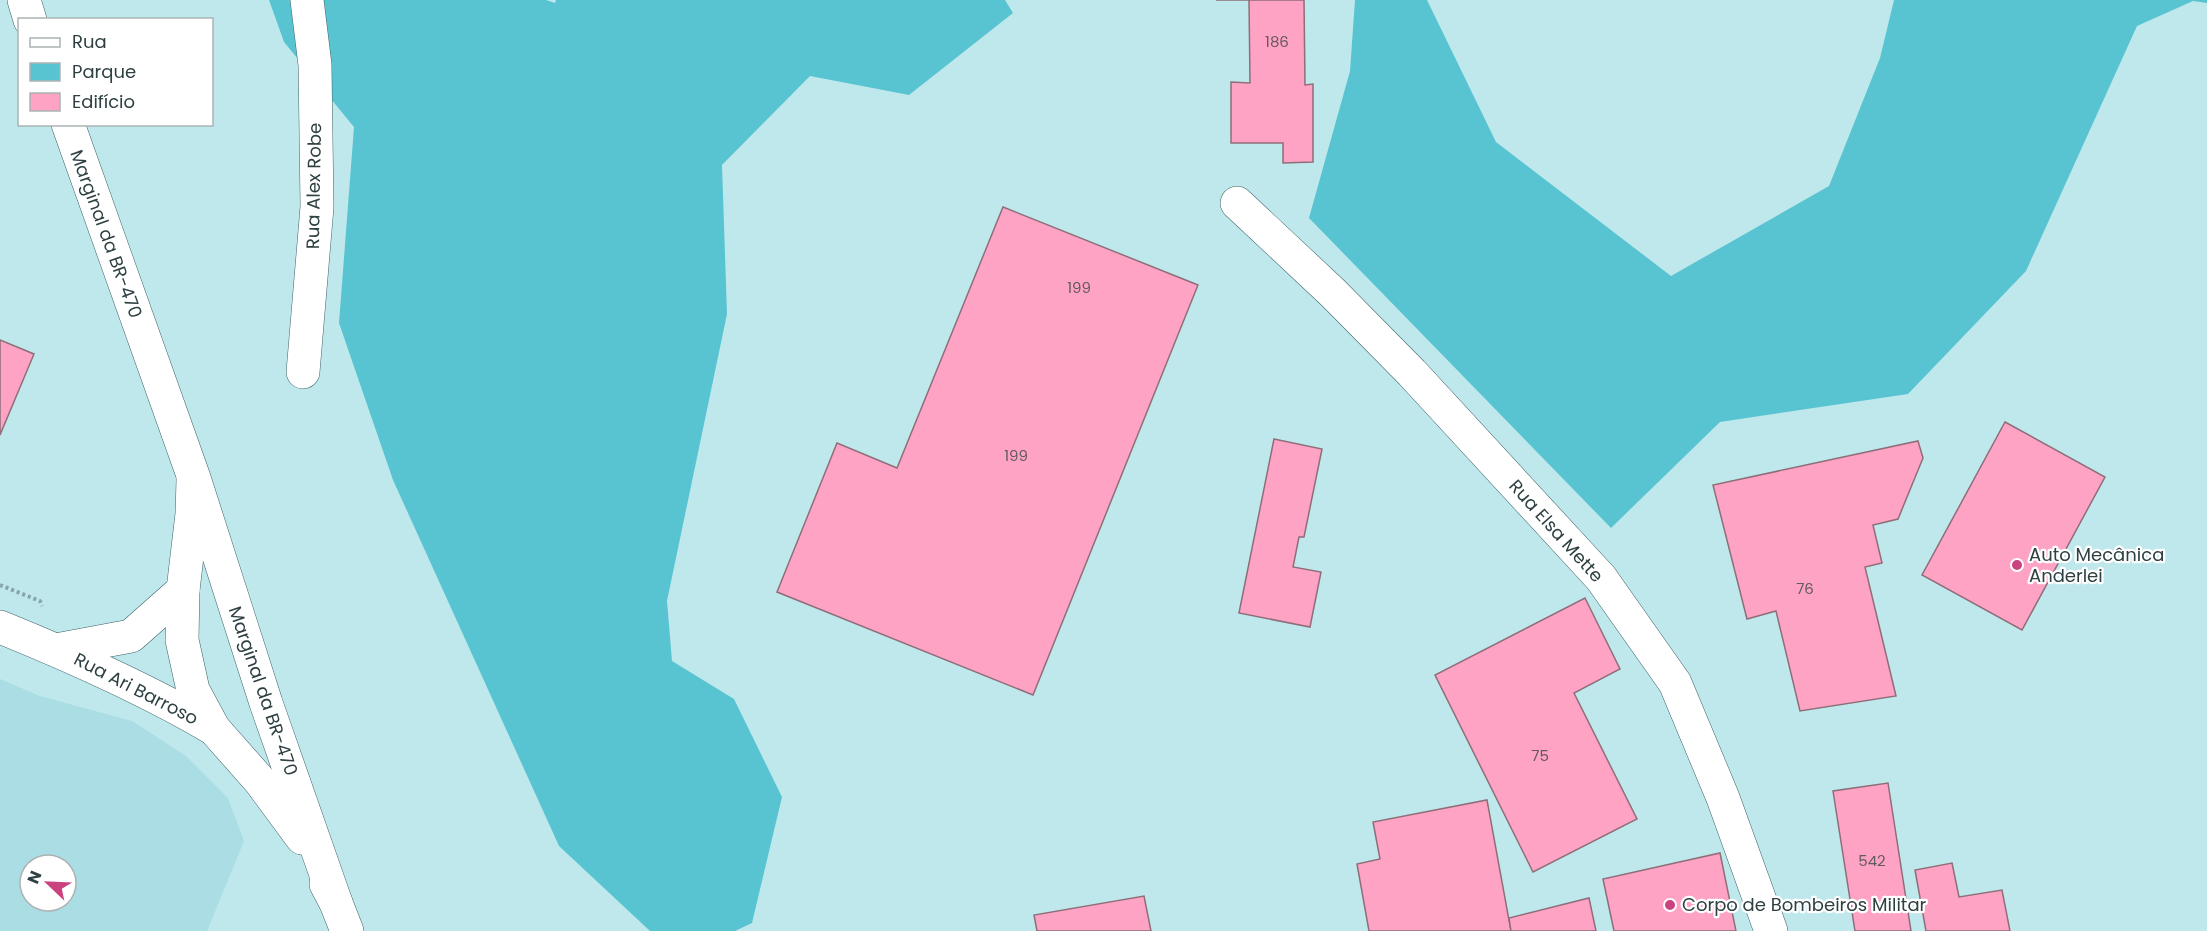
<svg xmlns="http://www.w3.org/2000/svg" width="2207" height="931" viewBox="0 0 2207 931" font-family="Poppins,sans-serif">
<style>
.built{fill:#abdde4;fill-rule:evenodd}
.green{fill:#59c4d1}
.building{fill:#ffa3c4;stroke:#8e6e78;stroke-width:1.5}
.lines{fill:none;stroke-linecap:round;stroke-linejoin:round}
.minor-casing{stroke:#3e6368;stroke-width:34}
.highway-casing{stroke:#3e6368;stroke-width:34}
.path{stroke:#86a5a9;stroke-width:4;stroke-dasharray:3 3;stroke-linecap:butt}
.minor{stroke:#fff;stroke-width:33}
.highway{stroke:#fff;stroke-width:33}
.poi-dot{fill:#ca427e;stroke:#fff;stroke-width:2}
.labels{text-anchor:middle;stroke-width:4.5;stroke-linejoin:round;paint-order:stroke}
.number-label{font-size:15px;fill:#635962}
.street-label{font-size:18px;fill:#2f4042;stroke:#fff}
.poi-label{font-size:18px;fill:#2f4042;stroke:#fff;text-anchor:start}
</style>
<rect width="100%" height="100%" fill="#bfe8ed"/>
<path class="built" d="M0,679L40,696L132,721L186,756L228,798L244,841L207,931H0ZM30,865H66V901H30Z"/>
<g class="green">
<path d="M269,0H546L555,3L556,0H1005L1013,13L909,95L810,76L722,165L727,314L667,601L672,661L734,699L782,797L752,923L735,931H650L559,846L393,480L339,323L354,127L284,42Z"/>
<path d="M1355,0H1427L1496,142L1671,276L1829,186L1880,58L1894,0H2207V3L2193,1L2137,26L2026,271L1908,394L1720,422L1611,528L1309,218L1350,71Z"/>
</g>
<g class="building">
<path d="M1216,0H1304L1305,85L1313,84V162L1283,163V143H1231V82L1250,83L1249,0Z"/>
<path d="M1003,207L1198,285L1033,695L777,592L837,443L897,468Z"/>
<path d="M0,340L34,354L0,435Z"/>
<path d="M2005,422L2105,477L2022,630L1922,575Z"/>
<path d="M1274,439L1322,449L1304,537H1299L1293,567L1321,572L1310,627L1239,613Z"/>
<path d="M1918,441L1923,458L1898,519L1873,525L1882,563L1865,567L1896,696L1800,711L1776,611L1747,619L1713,485Z"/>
<path d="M1585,598L1620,669L1574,693L1637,819L1533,872L1435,675Z"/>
<path d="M1888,783L1911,931H1855L1833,791Z"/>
<path d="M1487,800L1511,931H1369L1357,864L1380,859L1373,822Z"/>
<path d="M1720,853L1736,931H1614L1603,879Z"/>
<path d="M1952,863L1959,897L2002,890L2010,931H1926L1915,870Z"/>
<path d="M1144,896L1151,931H1037L1034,915Z"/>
<path d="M1589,898L1596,931H1511L1509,918Z"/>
</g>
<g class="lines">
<g class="minor-casing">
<g id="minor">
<path d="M1237,203L1333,293L1412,373L1601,578L1675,683L1723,798L1771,931"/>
<path d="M303,372L317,207L315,65L307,0"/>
<path d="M0,627C74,657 146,689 214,729"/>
<path d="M56,650L131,636L183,590L192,514L193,480"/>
</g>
</g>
<g class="highway-casing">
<g id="highway">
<path d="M24,0L30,20"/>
<path d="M68,124L194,478L266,703L336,903"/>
<path d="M183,590L182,640L193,690L214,729L260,781L302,838"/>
<path d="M326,884L336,903L347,931"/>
</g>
</g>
<path class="path" d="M0,585L40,601L42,606"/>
<use href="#minor" class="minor"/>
<use href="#highway" class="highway"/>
</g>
<g class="poi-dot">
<circle cx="2017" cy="565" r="6"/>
<circle cx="1670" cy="905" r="6"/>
</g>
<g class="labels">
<g class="number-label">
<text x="1277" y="47">186</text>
<text x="1079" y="293">199</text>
<text x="1016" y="461">199</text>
<text x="1805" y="594">76</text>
<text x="1540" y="761">75</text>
<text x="1872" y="866">542</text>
</g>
<g class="street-label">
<text transform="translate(314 186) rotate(-89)" y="6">Rua Alex Robe</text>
<text transform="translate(106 234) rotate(70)" y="6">Marginal da BR-470</text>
<text transform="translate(1556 531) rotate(48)" y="6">Rua Elsa Mette</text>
<text transform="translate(136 689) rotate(27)" y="6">Rua Ari Barroso</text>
<text transform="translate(263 691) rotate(71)" y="6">Marginal da BR-470</text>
</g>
<g class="poi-label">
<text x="2029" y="561">Auto Mecânica<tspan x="2029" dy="21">Anderlei</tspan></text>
<text x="1682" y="911">Corpo de Bombeiros Militar</text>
</g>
</g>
<rect x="18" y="18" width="195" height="108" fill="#ffffff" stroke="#acb3b3" stroke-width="1.5"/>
<rect x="30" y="38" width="30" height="9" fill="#ffffff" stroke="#acb3b3" stroke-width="1.5"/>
<text x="72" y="48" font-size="18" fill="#2f4042">Rua</text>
<rect x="30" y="63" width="30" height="18" fill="#59c4d1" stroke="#acb3b3" stroke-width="1.5"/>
<text x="72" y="78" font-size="18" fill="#2f4042">Parque</text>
<rect x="30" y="93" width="30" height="18" fill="#ffa3c4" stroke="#acb3b3" stroke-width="1.5"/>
<text x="72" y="108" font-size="18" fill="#2f4042">Edifício</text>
<g transform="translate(48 883) rotate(293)"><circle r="28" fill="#ffffff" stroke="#acb3b3" stroke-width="1.5"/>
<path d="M0-4.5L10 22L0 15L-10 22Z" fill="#ca427e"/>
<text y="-9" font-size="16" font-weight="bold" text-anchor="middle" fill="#2f4042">N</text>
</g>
</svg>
